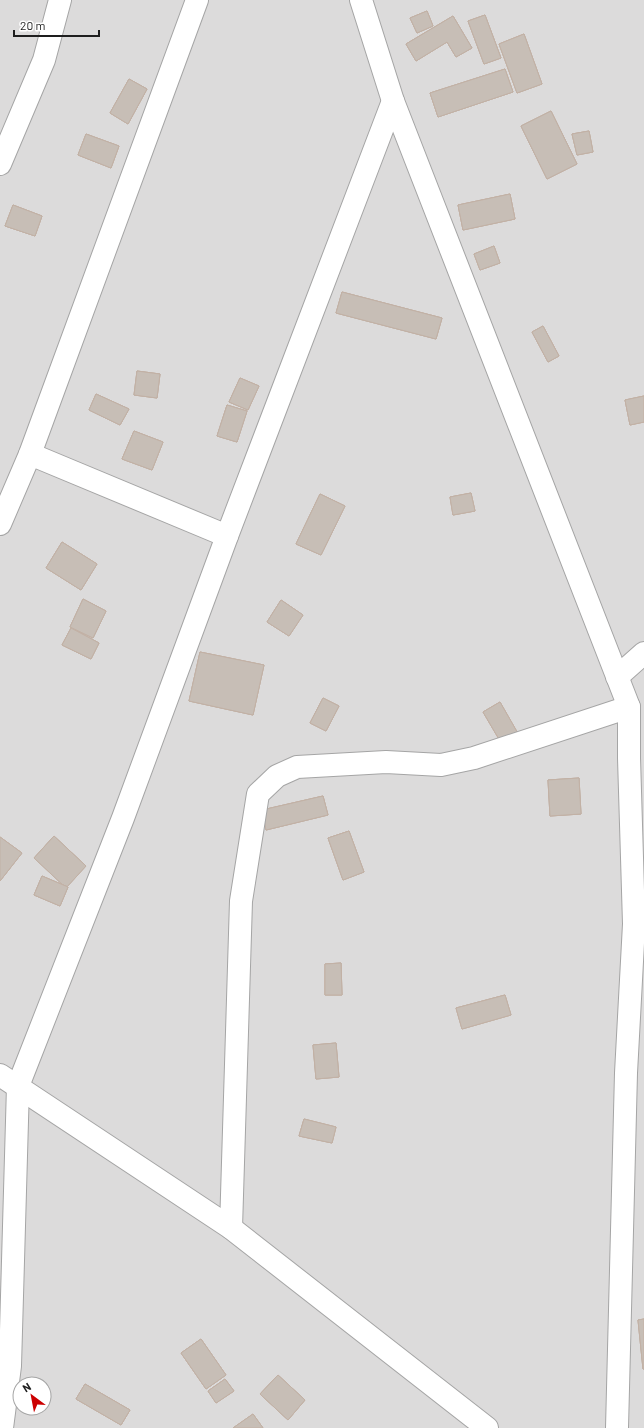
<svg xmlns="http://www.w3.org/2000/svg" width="644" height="1428" viewBox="0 0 644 1428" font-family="Barlow,sans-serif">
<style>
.residential{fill:#dcdbdb;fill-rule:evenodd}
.building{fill:#c7beb6;stroke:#c2b1a5}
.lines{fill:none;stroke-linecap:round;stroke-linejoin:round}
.minor-casing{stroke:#a5a5a5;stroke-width:24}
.minor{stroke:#fff;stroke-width:22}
</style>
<rect width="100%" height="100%" fill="#efebe3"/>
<path class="residential" d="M0,0H644V1428H0ZM20,1384H44V1408H20Z"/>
<g class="building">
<path d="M427,11L433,26L417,33L410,18Z"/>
<path d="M427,11L433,26L417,33L410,18Z"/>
<path d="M427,11L433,26L417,33L410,18Z"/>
<path d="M485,15L501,58L484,64L468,21Z"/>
<path d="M485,15L501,58L484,64L468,21Z"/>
<path d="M485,15L501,58L484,64L468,21Z"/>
<path d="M453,16L472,48L456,57L447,42L416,61L406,44Z"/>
<path d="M453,16L472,48L456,57L447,42L416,61L406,44Z"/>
<path d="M453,16L472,48L456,57L447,42L416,61L406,44Z"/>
<path d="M524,34L542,84L517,93L499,44Z"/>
<path d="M524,34L542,84L517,93L499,44Z"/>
<path d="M524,34L542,84L517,93L499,44Z"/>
<path d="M505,69L513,92L438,117L430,93Z"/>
<path d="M505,69L513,92L438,117L430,93Z"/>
<path d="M505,69L513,92L438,117L430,93Z"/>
<path d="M129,79L147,89L128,124L110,113Z"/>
<path d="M129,79L147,89L128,124L110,113Z"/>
<path d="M129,79L147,89L128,124L110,113Z"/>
<path d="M551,111L577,164L547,179L521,126Z"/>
<path d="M551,111L577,164L547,179L521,126Z"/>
<path d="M551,111L577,164L547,179L521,126Z"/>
<path d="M589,131L593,152L577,155L572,134Z"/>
<path d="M589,131L593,152L577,155L572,134Z"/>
<path d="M589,131L593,152L577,155L572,134Z"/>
<path d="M86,134L119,146L111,168L78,155Z"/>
<path d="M86,134L119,146L111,168L78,155Z"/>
<path d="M86,134L119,146L111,168L78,155Z"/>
<path d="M510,194L515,219L463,230L458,205Z"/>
<path d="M510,194L515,219L463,230L458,205Z"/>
<path d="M510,194L515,219L463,230L458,205Z"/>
<path d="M13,205L42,216L35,236L5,226Z"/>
<path d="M13,205L42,216L35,236L5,226Z"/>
<path d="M13,205L42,216L35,236L5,226Z"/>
<path d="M494,246L500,263L480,270L474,254Z"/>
<path d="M494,246L500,263L480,270L474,254Z"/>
<path d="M494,246L500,263L480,270L474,254Z"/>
<path d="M342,292L442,318L436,339L336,313Z"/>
<path d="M342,292L442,318L436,339L336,313Z"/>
<path d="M342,292L442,318L436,339L336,313Z"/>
<path d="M543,326L559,356L548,362L532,332Z"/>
<path d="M543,326L559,356L548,362L532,332Z"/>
<path d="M543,326L559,356L548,362L532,332Z"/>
<path d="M137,371L160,374L157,398L134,395Z"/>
<path d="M137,371L160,374L157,398L134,395Z"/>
<path d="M137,371L160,374L157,398L134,395Z"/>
<path d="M240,378L259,386L248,410L229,402Z"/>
<path d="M240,378L259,386L248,410L229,402Z"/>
<path d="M240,378L259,386L248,410L229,402Z"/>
<path d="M96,394L129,409L120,425L89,410Z"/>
<path d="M96,394L129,409L120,425L89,410Z"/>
<path d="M96,394L129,409L120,425L89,410Z"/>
<path d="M644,396V422L630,425L625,400Z"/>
<path d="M644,396V422L630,425L625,400Z"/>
<path d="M644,396V422L630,425L625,400Z"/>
<path d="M227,405L247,411L237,442L217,436Z"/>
<path d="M227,405L247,411L237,442L217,436Z"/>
<path d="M227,405L247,411L237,442L217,436Z"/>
<path d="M134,431L163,442L152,470L122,459Z"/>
<path d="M134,431L163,442L152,470L122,459Z"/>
<path d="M134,431L163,442L152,470L122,459Z"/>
<path d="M471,493L475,511L453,515L450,497Z"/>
<path d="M471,493L475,511L453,515L450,497Z"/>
<path d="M471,493L475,511L453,515L450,497Z"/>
<path d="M320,494L345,506L321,555L296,544Z"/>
<path d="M320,494L345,506L321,555L296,544Z"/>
<path d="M320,494L345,506L321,555L296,544Z"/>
<path d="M62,542L97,564L81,590L46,568Z"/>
<path d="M62,542L97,564L81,590L46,568Z"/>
<path d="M62,542L97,564L81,590L46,568Z"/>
<path d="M83,599L106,611L93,638L70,627Z"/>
<path d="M83,599L106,611L93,638L70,627Z"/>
<path d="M83,599L106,611L93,638L70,627Z"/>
<path d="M281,600L303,615L289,636L267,622Z"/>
<path d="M281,600L303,615L289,636L267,622Z"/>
<path d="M281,600L303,615L289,636L267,622Z"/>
<path d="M71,628L99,643L91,659L62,645Z"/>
<path d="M71,628L99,643L91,659L62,645Z"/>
<path d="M71,628L99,643L91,659L62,645Z"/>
<path d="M200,652L264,665L253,715L189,701Z"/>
<path d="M200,652L264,665L253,715L189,701Z"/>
<path d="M200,652L264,665L253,715L189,701Z"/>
<path d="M323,698L339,706L326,731L310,723Z"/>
<path d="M323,698L339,706L326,731L310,723Z"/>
<path d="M323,698L339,706L326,731L310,723Z"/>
<path d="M500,702L520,737L503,746L483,712Z"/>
<path d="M500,702L520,737L503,746L483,712Z"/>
<path d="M500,702L520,737L503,746L483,712Z"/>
<path d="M579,778L581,814L550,816L548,780Z"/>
<path d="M579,778L581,814L550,816L548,780Z"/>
<path d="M579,778L581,814L550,816L548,780Z"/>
<path d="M323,796L328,815L266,830L262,810Z"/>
<path d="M323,796L328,815L266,830L262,810Z"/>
<path d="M323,796L328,815L266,830L262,810Z"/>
<path d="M349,831L364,872L343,880L328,838Z"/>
<path d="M349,831L364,872L343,880L328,838Z"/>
<path d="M349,831L364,872L343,880L328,838Z"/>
<path d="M54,836L86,866L66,886L34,858Z"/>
<path d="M54,836L86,866L66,888L34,858Z"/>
<path d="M54,836L86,866L66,888L34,858Z"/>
<path d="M0,837L22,853L0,881Z"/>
<path d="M0,837L22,853L0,881Z"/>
<path d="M0,837L22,853L0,881Z"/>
<path d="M42,876L68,887L60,906L34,895Z"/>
<path d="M42,876L68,887L60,906L34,895Z"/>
<path d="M42,876L68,887L60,906L34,895Z"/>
<path d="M341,963L342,995H325V964Z"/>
<path d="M341,963L342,995H325V964Z"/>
<path d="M341,963L342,995H325V964Z"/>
<path d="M505,995L511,1015L462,1029L456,1008Z"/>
<path d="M505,995L511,1015L462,1029L456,1008Z"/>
<path d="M505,995L511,1015L462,1029L456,1008Z"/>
<path d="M336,1043L339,1077L316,1079L313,1045Z"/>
<path d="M336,1043L339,1077L316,1079L313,1045Z"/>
<path d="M336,1043L339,1077L316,1079L313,1045Z"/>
<path d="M304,1119L336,1127L332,1143L299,1136Z"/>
<path d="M304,1119L336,1127L332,1143L299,1136Z"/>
<path d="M304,1119L336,1127L332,1143L299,1136Z"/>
<path d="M644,1319V1369H643L638,1320Z"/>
<path d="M644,1319V1369H643L638,1320Z"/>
<path d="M644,1319V1369H643L638,1320Z"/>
<path d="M201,1339L226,1375L206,1389L181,1353Z"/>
<path d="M201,1339L226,1375L206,1389L181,1353Z"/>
<path d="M201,1339L226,1375L206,1389L181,1353Z"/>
<path d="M278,1375L305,1400L288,1420L260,1394Z"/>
<path d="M278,1375L305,1400L288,1420L260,1394Z"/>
<path d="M278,1375L305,1400L288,1420L260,1394Z"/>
<path d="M225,1379L234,1391L216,1403L208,1391Z"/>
<path d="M225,1379L234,1391L216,1403L208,1391Z"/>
<path d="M225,1379L234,1391L216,1403L208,1391Z"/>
<path d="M85,1384L130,1410L121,1425L76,1399Z"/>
<path d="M85,1384L130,1410L121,1425L76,1399Z"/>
<path d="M85,1384L130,1410L121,1425L76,1399Z"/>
<path d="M253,1414L263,1428H233Z"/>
<path d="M253,1414L263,1428H233Z"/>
<path d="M253,1414L263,1428H233Z"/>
</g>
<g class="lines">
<g class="minor-casing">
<g id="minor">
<path d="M361,0L393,101L629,707V758L634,924L626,1073L617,1428"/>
<path d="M0,164L44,60L60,0"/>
<path d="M30,454L227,536"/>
<path d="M0,524L30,454L197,0"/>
<path d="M617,677L644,653"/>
<path d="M0,1075L231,1228L487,1428"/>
<path d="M231,1228L241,901L258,794L277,776L297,767L386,762L441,765L474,758L629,707"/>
<path d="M2,1428L10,1366L18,1086L123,818L227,536L393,101"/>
</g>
</g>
<use href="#minor" class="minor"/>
</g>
<g transform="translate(32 1396) rotate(328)"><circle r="19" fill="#ffffff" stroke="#a5a5a5"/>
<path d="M0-3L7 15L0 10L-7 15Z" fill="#cc0001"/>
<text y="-6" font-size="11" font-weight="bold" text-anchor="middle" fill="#1e1e1e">N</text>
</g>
<path d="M14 30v6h85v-6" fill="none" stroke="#1e1e1e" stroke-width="2"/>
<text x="20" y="30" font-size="12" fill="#1e1e1e" stroke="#ffffff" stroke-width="3" paint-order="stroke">20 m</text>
</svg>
